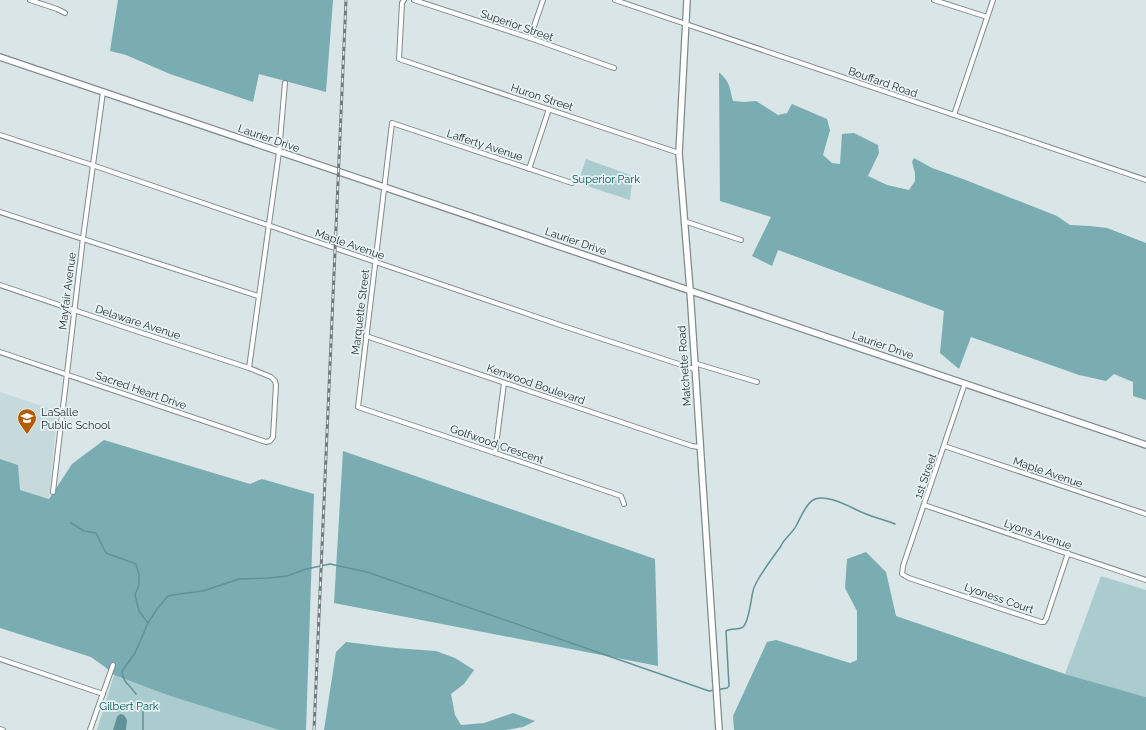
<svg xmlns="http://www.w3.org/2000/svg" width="1146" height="730" viewBox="0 0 1146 730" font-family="Raleway,sans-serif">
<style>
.built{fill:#c6dadc}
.green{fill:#aacccf}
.forest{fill:#79adb2}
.water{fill:#5f9398}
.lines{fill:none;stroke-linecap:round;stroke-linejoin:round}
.stream{stroke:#5f9398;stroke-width:1.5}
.street-casing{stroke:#7f8a8b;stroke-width:6}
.secondary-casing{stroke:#7f8a8b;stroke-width:8}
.street{stroke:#fff;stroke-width:4}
.secondary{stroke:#fff;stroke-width:5.5}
.rail-casing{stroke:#72797a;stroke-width:3}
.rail{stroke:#e6f2f3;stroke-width:1.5;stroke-dasharray:4.5;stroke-linecap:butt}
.labels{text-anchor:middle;stroke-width:3.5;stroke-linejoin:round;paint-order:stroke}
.street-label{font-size:11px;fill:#2a2e2f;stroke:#e6f2f3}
.park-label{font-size:11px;fill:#05555b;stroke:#e6f2f3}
.poi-label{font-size:11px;fill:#2a2e2f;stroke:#e6f2f3;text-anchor:start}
</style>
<rect width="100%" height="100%" fill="#d9e5e6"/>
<path class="built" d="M0,392L57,411L49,499L20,490L18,465L0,459Z"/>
<g class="green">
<path d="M586,159L633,176L630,200L578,183Z"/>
<path d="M1101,576L1146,590V697L1065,674Z"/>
<path d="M114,675L170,696L279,730H97Z"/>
</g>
<g class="forest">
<path d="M118,0H333L326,92L259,74L253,102L170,74L126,55L110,51Z"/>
<path d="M719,72C731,84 729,86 733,101L744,102L756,101L778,115L787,113L792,104L827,119L830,130L823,155L832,163L840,164L842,134L854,133L878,145L879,153L868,176L887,185L909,190L915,181V173L912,162L914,158L932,168L963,179L1057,216L1070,225L1090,226L1107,228L1146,243V400L1133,396V382L1114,374L1106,381L1079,375L971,337L959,369L940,353L944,311L778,250L772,266L752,256L771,217L720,201Z"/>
<path d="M104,440L250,484L262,479L314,494L306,730H279L170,696L114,675L105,667L91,657L0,628V459L18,465L20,490L49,499L72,464Z"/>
<path d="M343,451L655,559L658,666L334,603Z"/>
<path d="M866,552L886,572L896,616L1065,674L1146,697V730H734L733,716L767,642L776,640L850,663L857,660V611L845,588L847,559Z"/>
<path d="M346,642L395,648L436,651L455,658L474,670L464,684L451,694L455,715L461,725L484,723L513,713L535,721L523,727L506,730H324L336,652Z"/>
</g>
<path class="water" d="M120,714L124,715L127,720L126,730H113L117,717Z"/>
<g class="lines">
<g class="stream">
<path d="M71,523L84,531L96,533L106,553L136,564L139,575V585L135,595L139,611L148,623"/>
<path d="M136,694C130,685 122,682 122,671L135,653L148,623L157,609L168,596L179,594L203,591L239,579L269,578L287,576L306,569L330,564L367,572L709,691L727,688L729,686L726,631C731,628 740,630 743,627C749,622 751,599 753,591C755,580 774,556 781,546C784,538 792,534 796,526C800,519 805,505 813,500C826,492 853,509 866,514C875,518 886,520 895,524"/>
<path d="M139,701L143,709V730"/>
</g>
<g class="street-casing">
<g id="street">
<path d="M30,0L57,9L65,13"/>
<path d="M404,0L402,3L399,59L679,153"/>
<path d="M414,0L530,38L614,68"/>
<path d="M615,0L1146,180"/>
<path d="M934,0L987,17"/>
<path d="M530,38L543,0"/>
<path d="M954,115L993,0"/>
<path d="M0,135L92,165L563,326L694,369"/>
<path d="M529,169L549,109"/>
<path d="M572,183L392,123L358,407L495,453L621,496L624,504"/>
<path d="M0,212L258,296"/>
<path d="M684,221L741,240"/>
<path d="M0,285L133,330L249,368L271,377L275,381L276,385L273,437L270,441L266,442L0,352"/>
<path d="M366,336L692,446L699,447"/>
<path d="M694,363L757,382"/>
<path d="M249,368L279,152L285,83"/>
<path d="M965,383L903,566L902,574L909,578L1041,622H1044L1046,619L1068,553"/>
<path d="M944,446L1146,514"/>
<path d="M495,453L504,383"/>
<path d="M53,492L83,238L103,92"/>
<path d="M924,505L1146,580"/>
<path d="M0,659L103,694"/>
<path d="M0,729L3,730"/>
<path d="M90,730L113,665"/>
</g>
</g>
<g class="secondary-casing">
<g id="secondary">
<path d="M687,0L679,153L690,290L719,730"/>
<path d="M0,57L1146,445"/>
</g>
</g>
<use href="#street" class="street"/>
<use href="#secondary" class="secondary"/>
<g class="rail-casing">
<path id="rail" d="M314,730L346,0"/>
</g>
<use href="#rail" class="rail"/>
</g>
<defs>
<g id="school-pin" transform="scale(1)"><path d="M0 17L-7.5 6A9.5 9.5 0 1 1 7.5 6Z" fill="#b75b02" stroke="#e6f2f3"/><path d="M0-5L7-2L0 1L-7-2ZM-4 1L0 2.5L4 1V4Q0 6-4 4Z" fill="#fff"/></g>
</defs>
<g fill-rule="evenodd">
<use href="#school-pin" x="27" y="418"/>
</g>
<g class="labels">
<g class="street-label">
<text transform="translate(517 25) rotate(19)" y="4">Superior Street</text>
<text transform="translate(883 82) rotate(19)" y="4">Bouffard Road</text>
<text transform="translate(542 97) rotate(18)" y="4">Huron Street</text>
<text transform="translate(269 138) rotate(19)" y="4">Laurier Drive</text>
<text transform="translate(485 145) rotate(18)" y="4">Lafferty Avenue</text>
<text transform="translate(576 241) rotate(19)" y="4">Laurier Drive</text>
<text transform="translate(350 244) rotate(19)" y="4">Maple Avenue</text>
<text transform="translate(67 291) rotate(-83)" y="4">Mayfair Avenue</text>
<text transform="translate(360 312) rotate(-83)" y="4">Marquette Street</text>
<text transform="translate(138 322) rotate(18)" y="4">Delaware Avenue</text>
<text transform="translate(883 345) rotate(19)" y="4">Laurier Drive</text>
<text transform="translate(684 366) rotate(-94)" y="4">Matchette Road</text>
<text transform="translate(536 384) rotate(19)" y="4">Kenwood Boulevard</text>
<text transform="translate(141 390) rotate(19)" y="4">Sacred Heart Drive</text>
<text transform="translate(497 444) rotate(19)" y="4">Golfwood Crescent</text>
<text transform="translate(1048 472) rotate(19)" y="4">Maple Avenue</text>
<text transform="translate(925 476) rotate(-71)" y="4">1st Street</text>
<text transform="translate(1038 534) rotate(19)" y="4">Lyons Avenue</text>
<text transform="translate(999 598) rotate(19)" y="4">Lyoness Court</text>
</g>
<g class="park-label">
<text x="606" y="183">Superior Park</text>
<text x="129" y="710">Gilbert Park</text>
</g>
<g class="poi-label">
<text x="41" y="416">LaSalle<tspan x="41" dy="13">Public School</tspan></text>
</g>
</g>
</svg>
